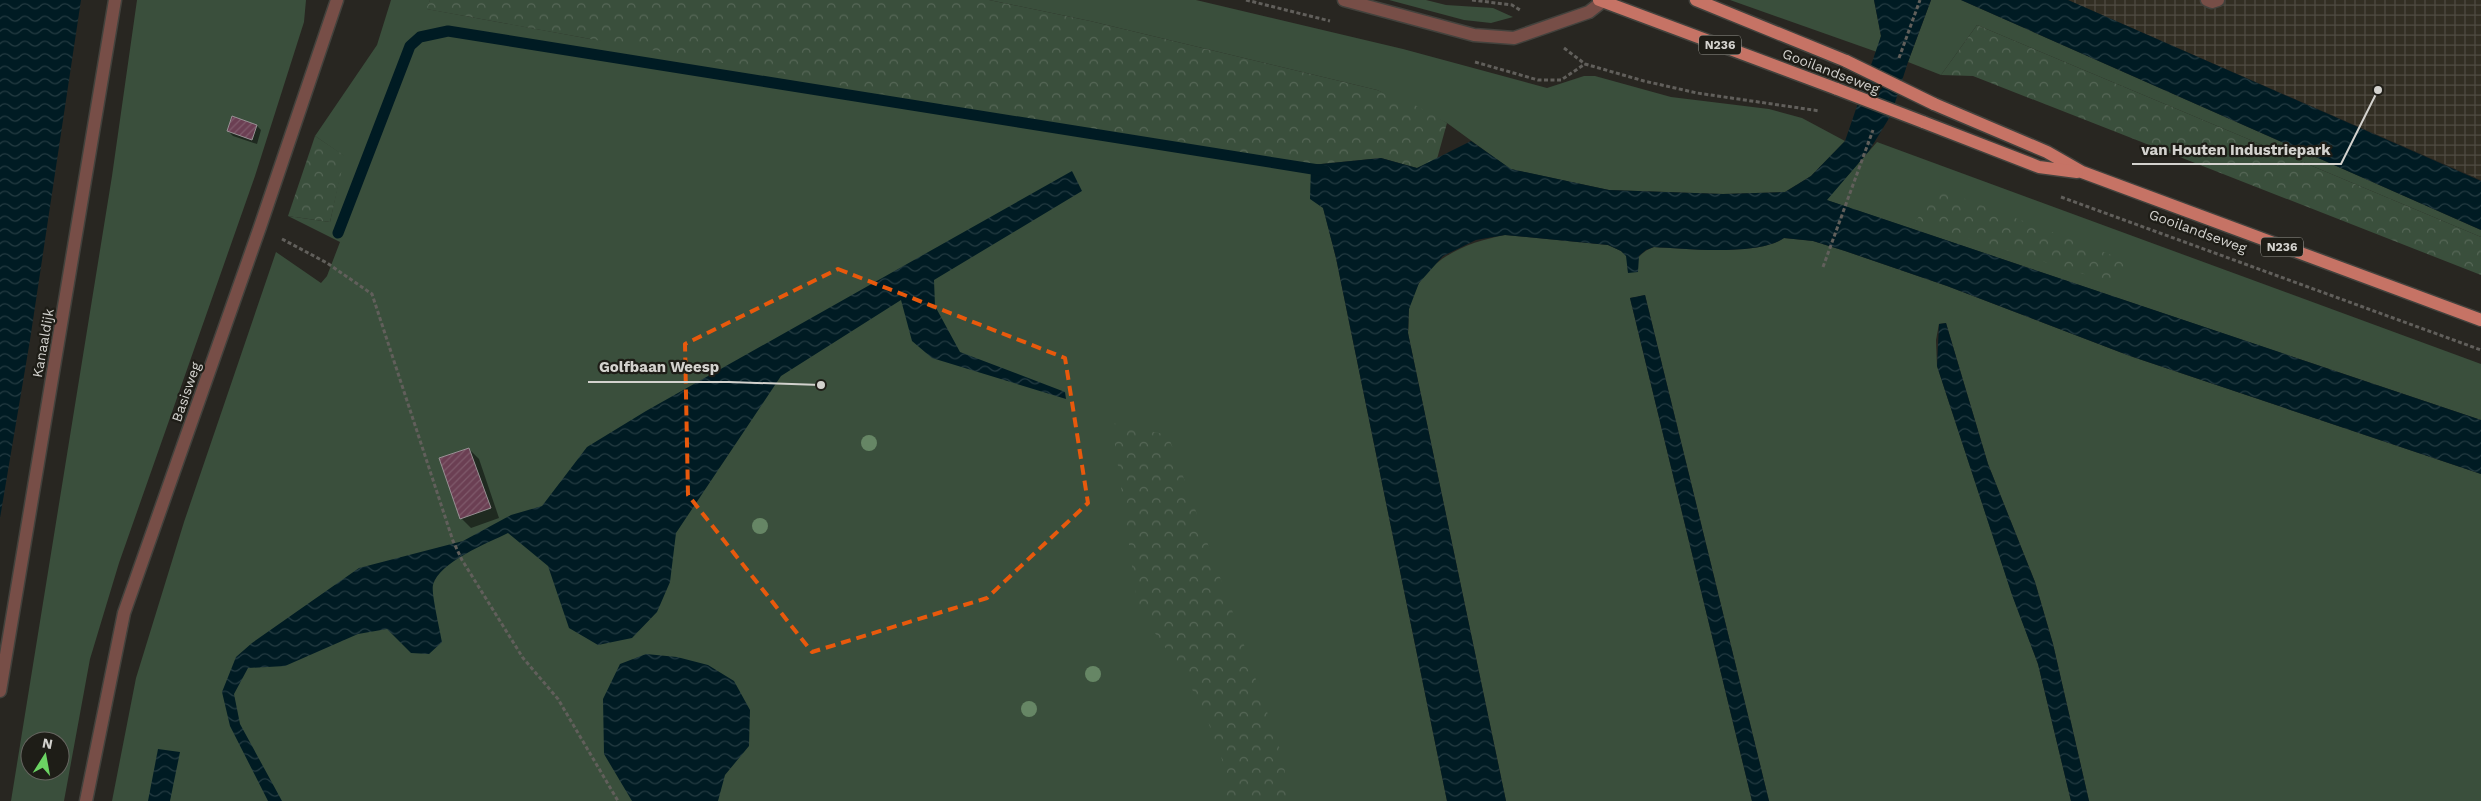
<svg xmlns="http://www.w3.org/2000/svg" width="2481" height="801" viewBox="0 0 2481 801" font-family="'Work Sans',sans-serif">
<style>
.industrial{fill:url(#industrial-grid)}
.grass{fill:#3a4f3c;fill-rule:evenodd}
.forest{fill:url(#forest-crowns)}
.water{fill:url(#water-waves)}
.shadow{fill:#0007}
.lines{fill:none;stroke-linecap:round;stroke-linejoin:round}
.stream{stroke:#001b23;stroke-width:11}
.building{fill:url(#building-hatch);stroke:#979093}
.minor-casing{stroke:#43423d;stroke-width:15}
.tertiary-casing{stroke:#43423d;stroke-width:15}
.primary-casing{stroke:#43423d;stroke-width:15}
.path{stroke:#615f5b;stroke-width:3;stroke-dasharray:4 2.5;stroke-linecap:butt}
.minor{stroke:#774e47;stroke-width:12}
.tertiary{stroke:#774e47;stroke-width:12}
.primary{stroke:#c67365;stroke-width:12}
.primary-bridge-casing{stroke:#43423d;stroke-width:15;stroke-linecap:butt}
.primary-bridge{stroke:#c67365;stroke-width:12}
.tree{fill:#668665}
.marked{fill:none;stroke:#e8590c;stroke-width:4;stroke-dasharray:10 6;stroke-linejoin:round}
.labels{text-anchor:middle;stroke-width:4.5;stroke-linejoin:round;paint-order:stroke}
.shield{fill:#1e1d17;stroke:#9d9c97;stroke-width:1}
.shield-label{font-size:12px;font-weight:bold;fill:#d3d2ce}
.street-label{font-size:14px;fill:#d3d2ce;stroke:#1e1d17}
.leader{fill:none;stroke:#d3d2ce;stroke-width:2}
.callout-dot{fill:#d3d2ce;stroke:#1e1d17;stroke-width:2}
.callout-label{font-size:15px;text-anchor:middle;font-weight:bold;fill:#d3d2ce;stroke:#1e1d17;stroke-width:4.5;stroke-linejoin:round;paint-order:stroke}
</style>
<defs>
<pattern id="industrial-grid" width="8" height="8" patternUnits="userSpaceOnUse" patternTransform="scale(1.25)"><rect width="8" height="8" fill="#322e23"/><path d="M0 4h8M4 0v8" fill="none" stroke="#4f4b42"/></pattern>
<pattern id="forest-crowns" width="20" height="18" patternUnits="userSpaceOnUse" patternTransform="scale(1.25)"><rect width="20" height="18" fill="#3a4f3c"/><path d="M2 6a3 3 0 1 1 6 0M12 15a3 3 0 1 1 6 0" fill="none" stroke="#566757"/></pattern>
<pattern id="water-waves" width="16" height="10" patternUnits="userSpaceOnUse" patternTransform="scale(1.25)"><rect width="16" height="10" fill="#001b23"/><path d="M0 5q4-4 8 0t8 0" fill="none" stroke="#243b42"/></pattern>
<pattern id="building-hatch" width="6" height="6" patternUnits="userSpaceOnUse" patternTransform="scale(1.25)"><rect width="6" height="6" fill="#6b3f53"/><path d="M-1 1l2-2M0 6l6-6M5 7l2-2" fill="none" stroke="#7f5a6b"/></pattern>
</defs>
<rect width="100%" height="100%" fill="#282621"/>
<path class="industrial" d="M2068,0H2481V180Z"/>
<g class="grass">
<path d="M137,0H306L304,22L255,176L119,563L90,659L64,801H11L112,176ZM30,741H60V771H30Z"/>
<path d="M391,0H430L427,9L585,38L1167,122L1308,151L1319,205L1323,207L1336,258L1447,801H112L136,678L184,522L276,252L321,283L327,276L340,242L288,216L330,222L344,156L315,136L377,45Z"/>
<path d="M989,0H1196L1403,49L1547,88L1584,76H1595L1671,97L1769,109L1802,118L1845,141L1811,176L1785,192L1723,194L1609,190L1510,169L1447,123L1377,90L1090,21Z"/>
<path d="M1389,0H1426L1446,5L1493,8L1513,17L1491,23L1464,20Z"/>
<path d="M1730,0H1874L1881,36L1877,52Z"/>
<path d="M1931,0H1961L2481,230V237L1977,25L1941,75L1908,62Z"/>
<path d="M1877,142L2481,364V420L1826,200Z"/>
<path d="M1505,235L1608,245L1621,251L1627,256L1628,272C1635,261 1641,251 1654,247C1685,249 1760,256 1784,238L1813,241L1845,251L1947,286L2130,356L2481,474V801H2089L2053,644L2035,582L1988,464L1946,323L1939,324L1936,340L1937,366L2012,594L2038,664L2071,801H1769L1645,295L1630,298L1752,801H1506L1408,333C1409,325 1408,316 1409,309C1419,261 1463,243 1505,235Z"/>
</g>
<g class="forest">
<path d="M430,0H989L1090,21L1377,90L1417,106L1447,123L1437,159L1417,168L1381,158L1311,165L1158,137L1133,145L789,75L426,9Z"/>
<path d="M1977,25L2481,237V275L1973,76L1941,75Z"/>
<path d="M315,136L345,156L330,222L288,216Z"/>
<path d="M1939,189L2135,264L2116,284L1915,222Z"/>
<path d="M1112,423L1168,435L1232,610L1284,761L1287,801H1226L1227,773L1203,708L1179,667L1138,609Z"/>
</g>
<g class="water">
<path d="M0,0H81L30,340L0,518Z"/>
<path d="M1874,0H1931L1908,62L1891,115L1869,151L1827,200L2481,420V474L2130,356L1947,286L1845,251L1813,241L1784,238C1760,256 1685,249 1654,247L1646,250L1639,256L1638,272L1628,273L1626,256L1621,251L1608,245L1505,235L1476,240L1443,256L1419,283L1409,309L1408,333L1506,801H1447L1336,258L1323,208L1310,199L1311,165L1381,158L1417,168L1471,141L1511,169L1609,190L1723,194L1785,192L1811,176L1845,141L1881,36Z"/>
<path d="M1961,0H2068L2481,181V230Z"/>
<path d="M1072,171L1082,191L934,280L935,306L960,352L1065,392L1066,399L932,358L912,341L901,300L781,376L676,533L670,582L657,612L632,638L598,645L569,628L548,566L508,533C488,543 439,562 433,585C431,593 440,630 442,642L429,654L411,653L387,629L358,634L285,666L248,668L234,694L240,724L282,801H268L230,726L222,692L236,657L252,643L359,568L463,541L511,515L542,506L587,447L646,411Z"/>
<path d="M1645,295L1769,801H1752L1630,298Z"/>
<path d="M1946,323L1988,464L2035,582L2053,644L2089,801H2071L2038,664L2012,595L1937,366L1939,324Z"/>
<path d="M646,654L677,657L708,665L734,681L750,710L749,746L725,775L718,801H632L604,754L603,699L620,664Z"/>
<path d="M158,749L180,752L170,801H148Z"/>
</g>
<g class="shadow">
<path d="M233,118L257,126L261,130L257,144L233,136L228,131Z"/>
<path d="M469,449L479,459L499,518L471,528L461,518Z"/>
</g>
<g class="lines">
<path class="stream" d="M338,233L410,46L420,37L448,31L1325,171"/>
</g>
<g class="building">
<path d="M232,116L257,125L252,140L227,131Z"/>
<path d="M469,448L491,508L460,519L439,458Z"/>
</g>
<g class="lines">
<g class="minor-casing">
<g id="minor">
<path d="M2207,0L2212,2L2218,0"/>
<path d="M86,801L124,613L260,227L337,0"/>
</g>
</g>
<g class="tertiary-casing">
<g id="tertiary">
<path d="M1344,0L1474,35L1514,38L1589,12L1603,1"/>
<path d="M0,691L115,0"/>
</g>
</g>
<g class="primary-casing">
<g id="primary">
<path d="M1599,0L1837,89"/>
<path d="M1696,0L1846,61"/>
<path d="M1934,104L2047,152L2082,172L2481,320"/>
<path d="M1923,122L2039,167L2077,172"/>
</g>
</g>
<g class="path">
<path d="M1246,0L1330,21"/>
<path d="M1472,0L1512,5L1520,10"/>
<path d="M1564,48L1585,64L1644,81L1697,93L1820,111"/>
<path d="M1899,58L1920,0"/>
<path d="M1475,62L1538,80H1561L1585,64"/>
<path d="M2061,197L2481,350"/>
<path d="M282,239L327,263L372,294L453,541L462,560L523,658L558,699L618,801"/>
<path d="M1823,267L1873,130"/>
</g>
<use href="#minor" class="minor"/>
<use href="#tertiary" class="tertiary"/>
<use href="#primary" class="primary"/>
<g class="primary-bridge-casing">
<g id="primary-bridge">
<path d="M1846,61L1934,104"/>
<path d="M1837,89L1923,122"/>
</g>
</g>
<use href="#primary-bridge" class="primary-bridge"/>
</g>
<g class="tree">
<circle cx="869" cy="443" r="8"/>
<circle cx="760" cy="526" r="8"/>
<circle cx="1093" cy="674" r="8"/>
<circle cx="1029" cy="709" r="8"/>
</g>
<path class="marked" d="M838,269L1065,358L1088,503L987,598L812,652L688,495L685,344Z"/>
<g class="labels">
<g class="shield">
<rect x="1699" y="35.5" width="42" height="19" rx="4"/>
<rect x="2261" y="237.5" width="42" height="19" rx="4"/>
</g>
<g class="shield-label">
<text x="1720" y="49">N236</text>
<text x="2282" y="251">N236</text>
</g>
<g class="street-label">
<text transform="translate(1831 71) rotate(21)" y="5">Gooilandseweg</text>
<text transform="translate(2198 231) rotate(20)" y="5">Gooilandseweg</text>
<text transform="translate(43 343) rotate(-80)" y="5">Kanaaldijk</text>
<text transform="translate(186 392) rotate(-71)" y="5">Basisweg</text>
</g>
</g>
<path class="leader" d="M2378 90L2341 164H2132M821 385L729 382H588"/>
<g class="callout-dot">
<circle cx="2378" cy="90" r="5"/>
<circle cx="821" cy="385" r="5"/>
</g>
<g class="callout-label">
<text x="2236" y="155">van Houten Industriepark</text>
<text x="659" y="372">Golfbaan Weesp</text>
</g>
<g transform="translate(45 756) rotate(11)"><circle r="24" fill="#1e1d17" stroke="#666560"/>
<path d="M0-4L9 19L0 12L-9 19Z" fill="#6bd363"/>
<text y="-8" font-size="14" font-weight="bold" text-anchor="middle" fill="#d3d2ce">N</text>
</g>
</svg>
